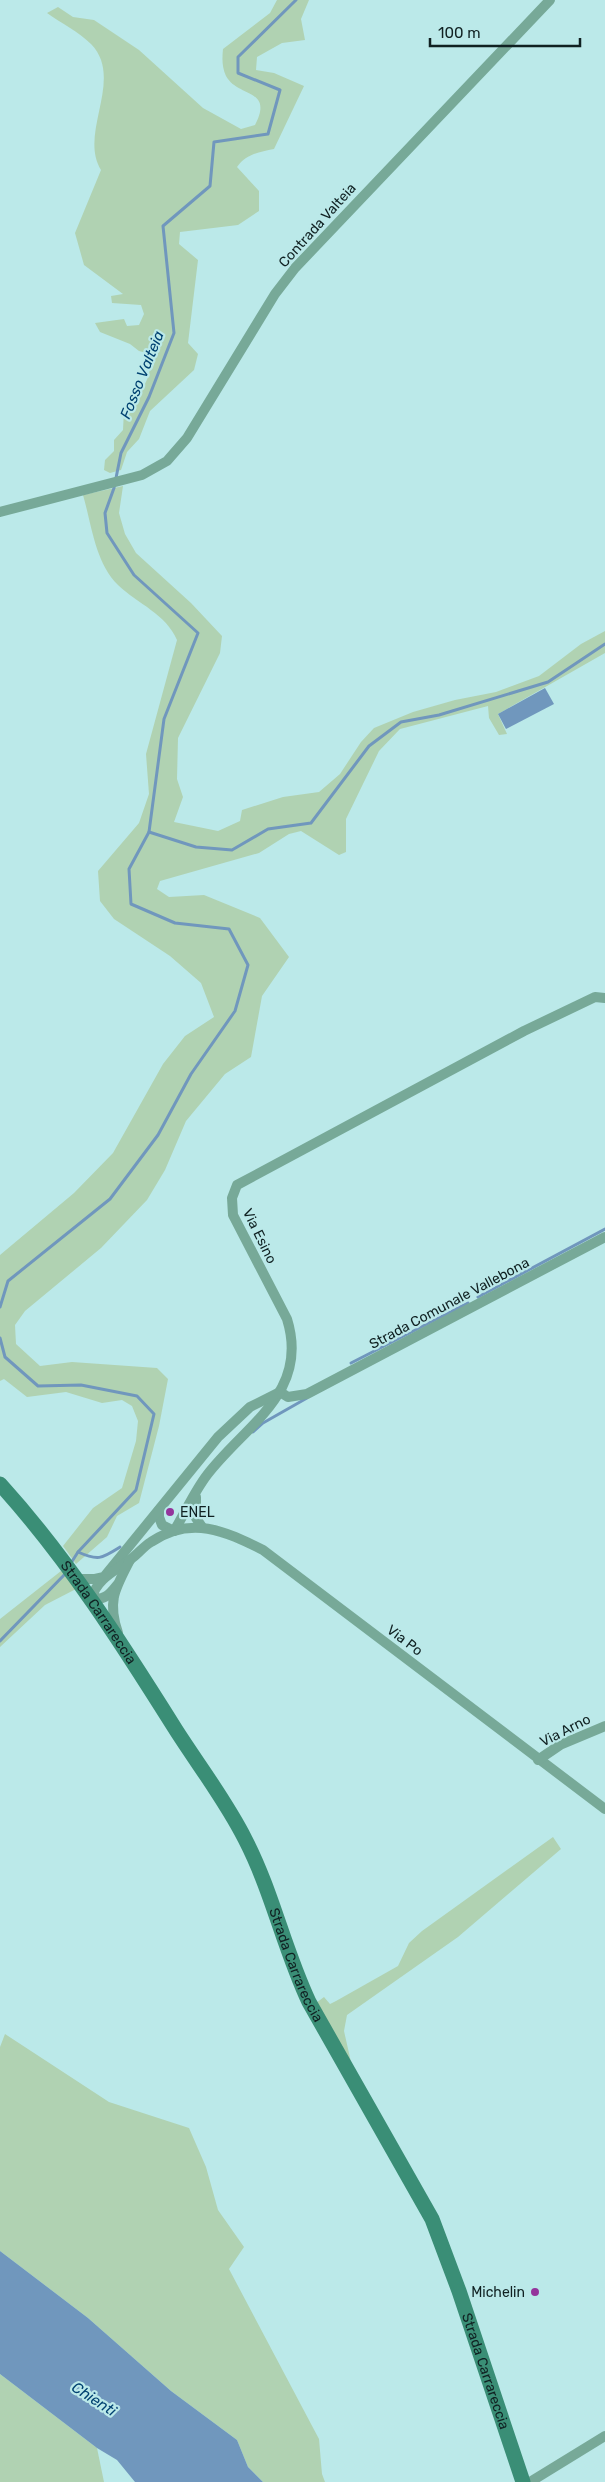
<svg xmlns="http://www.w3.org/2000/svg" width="605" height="2482" viewBox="0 0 605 2482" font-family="Rubik,sans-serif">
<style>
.green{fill:#b0d2b2}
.water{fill:#7097bd}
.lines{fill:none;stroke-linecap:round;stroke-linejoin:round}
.stream{stroke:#7097bd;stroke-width:3}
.street{stroke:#77a998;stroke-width:10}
.secondary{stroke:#3a8e76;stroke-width:15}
.poi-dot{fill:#94349c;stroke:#bbe9e9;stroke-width:2}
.labels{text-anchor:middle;stroke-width:4.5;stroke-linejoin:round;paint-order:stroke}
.street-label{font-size:14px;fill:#102122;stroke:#bbe9e9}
.poi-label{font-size:14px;fill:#102122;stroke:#bbe9e9;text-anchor:start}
.water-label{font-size:15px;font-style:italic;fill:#004171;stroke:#bbe9e9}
</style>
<rect width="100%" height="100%" fill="#bbe9e9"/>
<g class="green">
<path d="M277,0H309L301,19L305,40L282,43L257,57L256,70L274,73L304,86L274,149C259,152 246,154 237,167L259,191V211L238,225L180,232L179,244L198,260L188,343L198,354L194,370L150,411L139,439L127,452L121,470L110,473L104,470L105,460L114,451V440L123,430L124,410C142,395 152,377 151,354L139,351L130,344L100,332L95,323L124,319L127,326L139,325L144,314L141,305L112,303L111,296L123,294L84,265L75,233L101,170C78,133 125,79 91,44C79,32 61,23 47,13L58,7L73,17L94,20L139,50L203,108L241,129L255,125C274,88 238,98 226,76C222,67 222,59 223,49L270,13Z"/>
<path d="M123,486L119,513L125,534L136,553L191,603L222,636L220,653L178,738L177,779L183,797L174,822L218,831L240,821L242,810L283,797L319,792L340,774L361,742L374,728L413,712L455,700L496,692L539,676L581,644L605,631V653L498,714L507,734L499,735L489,718L488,706L400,729L379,751L346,819V852L339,855L301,831L289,834L259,853L160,881L157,889L169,897L204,895L260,918L289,957L262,996L251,1057L225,1074L186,1121L165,1170L147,1200L101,1248L25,1311L15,1325L16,1344L40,1366L72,1362L157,1368L168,1379L159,1426L139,1503L117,1516L107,1537L76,1564L63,1546L93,1508L122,1488L136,1441L138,1421L132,1406L122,1400L102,1403L66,1392L27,1397L4,1379L0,1381V1255L74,1193L113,1153L163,1064L185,1036L214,1017L201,983L170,956L114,919L100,901L98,871L139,823L149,794L146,754L177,640C166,614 138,604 118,585C95,562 92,526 83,495Z"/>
<path d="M61,1571L76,1589L45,1605L0,1647V1619Z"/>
<path d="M553,1837L561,1849L458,1937L347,2015L344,2031L351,2062L316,2003L324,1997L330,2004L336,2001L398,1966L409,1943L422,1931Z"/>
<path d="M5,2034L109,2102L189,2128L206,2167L218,2210L244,2247L229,2269L319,2439L322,2474L325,2482H263L248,2467L237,2440L171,2391L88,2318L0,2251V2047Z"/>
<path d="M0,2374L97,2448L104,2482H0Z"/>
</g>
<g class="water">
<path d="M545,688L554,704L506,729L498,714Z"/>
<path d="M0,2251L88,2318L171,2391L237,2440L248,2467L263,2482H135L117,2460L97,2448L0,2374Z"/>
</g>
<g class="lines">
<g class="stream">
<path d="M149,832L164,719L198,633L134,575L107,533L105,513L114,488L121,453L149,397L174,333L163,226L210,186L214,142L268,134L280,90L238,73V57L296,0"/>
<path d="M478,1297L605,1229"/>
<path d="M0,1307L8,1281L110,1199L158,1135L191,1074L235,1011L248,965L229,929L175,923L131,904L129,869L149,832L196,847L232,850L268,829L311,823L369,746L401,722L439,715L548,682L605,644"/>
<path d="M0,1338L5,1357L38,1386L81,1385L137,1396L154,1414L136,1490L78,1552L71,1563"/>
<path d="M351,1363L468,1303"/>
<path d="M253,1432L263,1423L307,1398"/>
<path d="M78,1552C98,1561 101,1559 120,1547"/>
<path d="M0,1641L66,1573"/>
</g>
<g class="street">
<path d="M0,512L142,475L167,461L187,438L275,294L295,268L550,0"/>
<path d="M280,1392L288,1397L307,1394L605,1237"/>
<path d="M196,1497V1518L202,1527"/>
<path d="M159,1510V1517L162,1525L174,1531"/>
<path d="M174,1531C185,1513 194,1492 207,1475C245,1425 310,1393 287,1319L233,1215L232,1198L237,1185L524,1031L595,997L605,998"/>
<path d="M77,1579H95L104,1577L218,1437L250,1407L280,1392"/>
<path d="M117,1585C109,1595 104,1601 91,1598C99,1577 114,1572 131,1559C138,1554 144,1546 151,1542C191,1515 225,1531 263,1550L605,1809"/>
<path d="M118,1633C107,1601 115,1589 130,1560"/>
<path d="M538,1760L560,1745L605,1726"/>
<path d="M530,2482L605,2436"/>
</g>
<path class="secondary" id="s1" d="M0,1484C68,1559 122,1644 176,1730C199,1766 226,1801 245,1839C272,1891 284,1949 309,2002L432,2219L459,2291L523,2482"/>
</g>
<g class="poi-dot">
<circle cx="170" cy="1512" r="5"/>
<circle cx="535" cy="2292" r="5"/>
</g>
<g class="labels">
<g class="street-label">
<text transform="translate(317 225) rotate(-48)" y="5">Contrada Valteia</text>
<text transform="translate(260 1236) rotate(64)" y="5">Via Esino</text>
<text transform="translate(449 1303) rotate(-28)" y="5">Strada Comunale Vallebona</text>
<text dy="5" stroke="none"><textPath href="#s1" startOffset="162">Strada Carrareccia</textPath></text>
<text transform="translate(405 1640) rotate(37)" y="5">Via Po</text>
<text transform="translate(565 1730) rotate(-27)" y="5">Via Arno</text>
<text dy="5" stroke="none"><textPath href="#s1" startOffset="568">Strada Carrareccia</textPath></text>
<text dy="5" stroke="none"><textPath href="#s1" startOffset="1018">Strada Carrareccia</textPath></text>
</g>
<g class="poi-label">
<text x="180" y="1517">ENEL</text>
<text x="525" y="2297" text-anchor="end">Michelin</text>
</g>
<g class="water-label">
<text transform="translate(142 375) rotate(-68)" y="5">Fosso Valteia</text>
<text transform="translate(94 2399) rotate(33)" y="5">Chienti</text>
</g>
</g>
<path d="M430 38v8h150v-8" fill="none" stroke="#102122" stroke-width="2.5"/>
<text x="438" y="38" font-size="15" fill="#102122" stroke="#bbe9e9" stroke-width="4" paint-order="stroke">100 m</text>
</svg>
